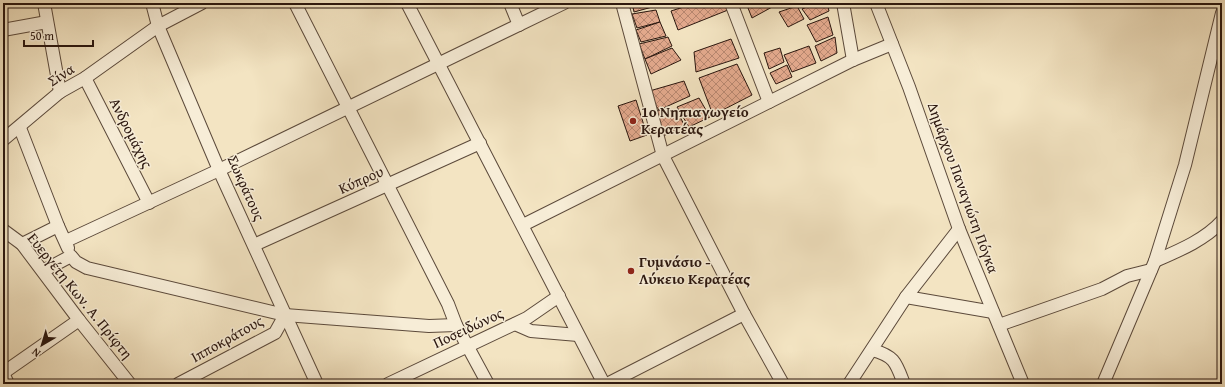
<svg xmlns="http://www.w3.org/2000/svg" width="1225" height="387" viewBox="0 0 1225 387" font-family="'Gentium Book Plus',serif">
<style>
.building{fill:url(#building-cross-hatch);stroke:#2a160e}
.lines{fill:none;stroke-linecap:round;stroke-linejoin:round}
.minor-casing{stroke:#5c4a3b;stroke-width:14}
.minor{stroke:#f7edd7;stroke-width:12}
.poi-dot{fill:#8f2418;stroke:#f7edd7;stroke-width:1.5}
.labels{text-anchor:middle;stroke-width:3;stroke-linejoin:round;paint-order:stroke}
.street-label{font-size:15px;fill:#2a160e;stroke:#f7edd7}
.poi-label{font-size:15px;font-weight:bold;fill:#2a160e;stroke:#f7edd7;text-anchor:start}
</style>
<defs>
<pattern id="building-cross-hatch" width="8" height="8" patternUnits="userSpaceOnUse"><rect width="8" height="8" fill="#e4aa8e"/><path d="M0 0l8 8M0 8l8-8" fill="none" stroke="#b98972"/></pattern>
</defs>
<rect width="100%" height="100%" fill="#f3e4c2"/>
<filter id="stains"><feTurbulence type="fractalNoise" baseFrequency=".005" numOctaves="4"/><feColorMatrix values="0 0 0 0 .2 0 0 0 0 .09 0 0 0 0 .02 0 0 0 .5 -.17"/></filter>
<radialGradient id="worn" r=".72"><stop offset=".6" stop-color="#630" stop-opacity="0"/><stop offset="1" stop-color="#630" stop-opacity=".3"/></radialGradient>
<g class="building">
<path d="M632,3H667L634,12Z"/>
<path d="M696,3H725L728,10L678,30L671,11Z"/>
<path d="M746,3H772L774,6L752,18Z"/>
<path d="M798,3H809L800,7Z"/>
<path d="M817,3H827L829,11L810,20L802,9Z"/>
<path d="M797,6L804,19L788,27L779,12Z"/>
<path d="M656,10L660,22L637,28L632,14Z"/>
<path d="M828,17L833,35L816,42L807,25Z"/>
<path d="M660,22L666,36L641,42L636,30Z"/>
<path d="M668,37L672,46L645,59L639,44Z"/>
<path d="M835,37L837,53L821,61L815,46Z"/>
<path d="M731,39L739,58L696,72L694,52Z"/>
<path d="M809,46L816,63L792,72L784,55Z"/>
<path d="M672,48L681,60L651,74L645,59Z"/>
<path d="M780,48L784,62L769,69L764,53Z"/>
<path d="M737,64L752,95L713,115L699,78Z"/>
<path d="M787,65L792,77L776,84L770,73Z"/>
<path d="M684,81L690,96L659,110L646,92Z"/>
<path d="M699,98L710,117L689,127L677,107Z"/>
<path d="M636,100L647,135L630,141L618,106Z"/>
<path d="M666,107L669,113L676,110L685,126L663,136L654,113Z"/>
</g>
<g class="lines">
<g class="minor-casing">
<g id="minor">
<path d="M44,3L60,92"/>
<path d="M152,3L158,26L219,170L317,384"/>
<path d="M295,3L448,304L456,325L488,384"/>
<path d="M407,3L604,384"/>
<path d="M510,3L519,25"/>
<path d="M622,3L663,156L744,314L783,384"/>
<path d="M731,3L769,102"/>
<path d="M843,3L853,60"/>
<path d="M876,3L909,87L959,229L1023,384"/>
<path d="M3,30L47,22"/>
<path d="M85,78L149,203"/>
<path d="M20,128L58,226L68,248"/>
<path d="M3,140L60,92L85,78L158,26L202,3"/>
<path d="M523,225L853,60L892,44"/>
<path d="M3,230L22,244L79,320L130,384"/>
<path d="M66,241L219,170L564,3"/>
<path d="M22,244L58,226"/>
<path d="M254,245L480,143"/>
<path d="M1155,261C1178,251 1205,240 1222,221"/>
<path d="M43,271L71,256L76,262L87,268L285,315L429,326L456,325"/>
<path d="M906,297L993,312"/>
<path d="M515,324L531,331L578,335"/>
<path d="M999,325L1102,289L1127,276L1151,270"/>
<path d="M872,350C895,356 896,363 904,384"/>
<path d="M3,373L79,320"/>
<path d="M3,373L8,384"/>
<path d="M178,384L275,333L285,315"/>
<path d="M388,384L527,318L559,296"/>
<path d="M607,384L744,314"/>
<path d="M849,384L906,297L959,229"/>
<path d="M1103,384L1155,261L1185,165L1222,13"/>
</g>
</g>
<use href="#minor" class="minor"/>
</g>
<g class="poi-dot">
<circle cx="633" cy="121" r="4"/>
<circle cx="631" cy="271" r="4"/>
</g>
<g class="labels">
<g class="street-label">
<text transform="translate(61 75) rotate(-33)" y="5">Σίνα</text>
<text transform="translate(131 133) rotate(63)" y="5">Ανδρομάχης</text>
<text transform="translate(361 180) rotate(-24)" y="5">Κύπρου</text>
<text transform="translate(246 188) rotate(66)" y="5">Σωκράτους</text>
<text transform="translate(963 188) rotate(70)" y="5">Δημάρχου Παναγιώτη Πόγκα</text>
<text transform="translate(80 296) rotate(51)" y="5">Ευεργέτη Κων. Α. Πρίφτη</text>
<text transform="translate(468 328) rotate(-25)" y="5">Ποσειδώνος</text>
<text transform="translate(227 339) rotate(-29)" y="5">Ιπποκράτους</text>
</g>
<g class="poi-label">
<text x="641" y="117">1ο Νηπιαγωγείο<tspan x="641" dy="17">Κερατέας</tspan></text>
<text x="639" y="267">Γυμνάσιο -<tspan x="639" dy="17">Λύκειο Κερατέας</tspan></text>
</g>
</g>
<rect width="1225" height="387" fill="none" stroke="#f3e4c2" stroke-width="16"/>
<rect x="4" y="4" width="1217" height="379" fill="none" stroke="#2a160e" stroke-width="2"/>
<rect x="8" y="8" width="1209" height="371" fill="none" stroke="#2a160e"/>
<g transform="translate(42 345) rotate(218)" stroke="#f7edd7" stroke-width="3" paint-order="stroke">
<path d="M0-3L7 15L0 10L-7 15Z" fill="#2a160e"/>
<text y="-6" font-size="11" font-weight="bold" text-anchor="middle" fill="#2a160e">N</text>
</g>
<path d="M24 40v6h69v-6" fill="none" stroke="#2a160e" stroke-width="2"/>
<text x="30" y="40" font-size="12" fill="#2a160e" stroke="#f7edd7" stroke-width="3" paint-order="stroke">50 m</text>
<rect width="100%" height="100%" filter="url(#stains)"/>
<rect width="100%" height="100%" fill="url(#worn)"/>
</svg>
